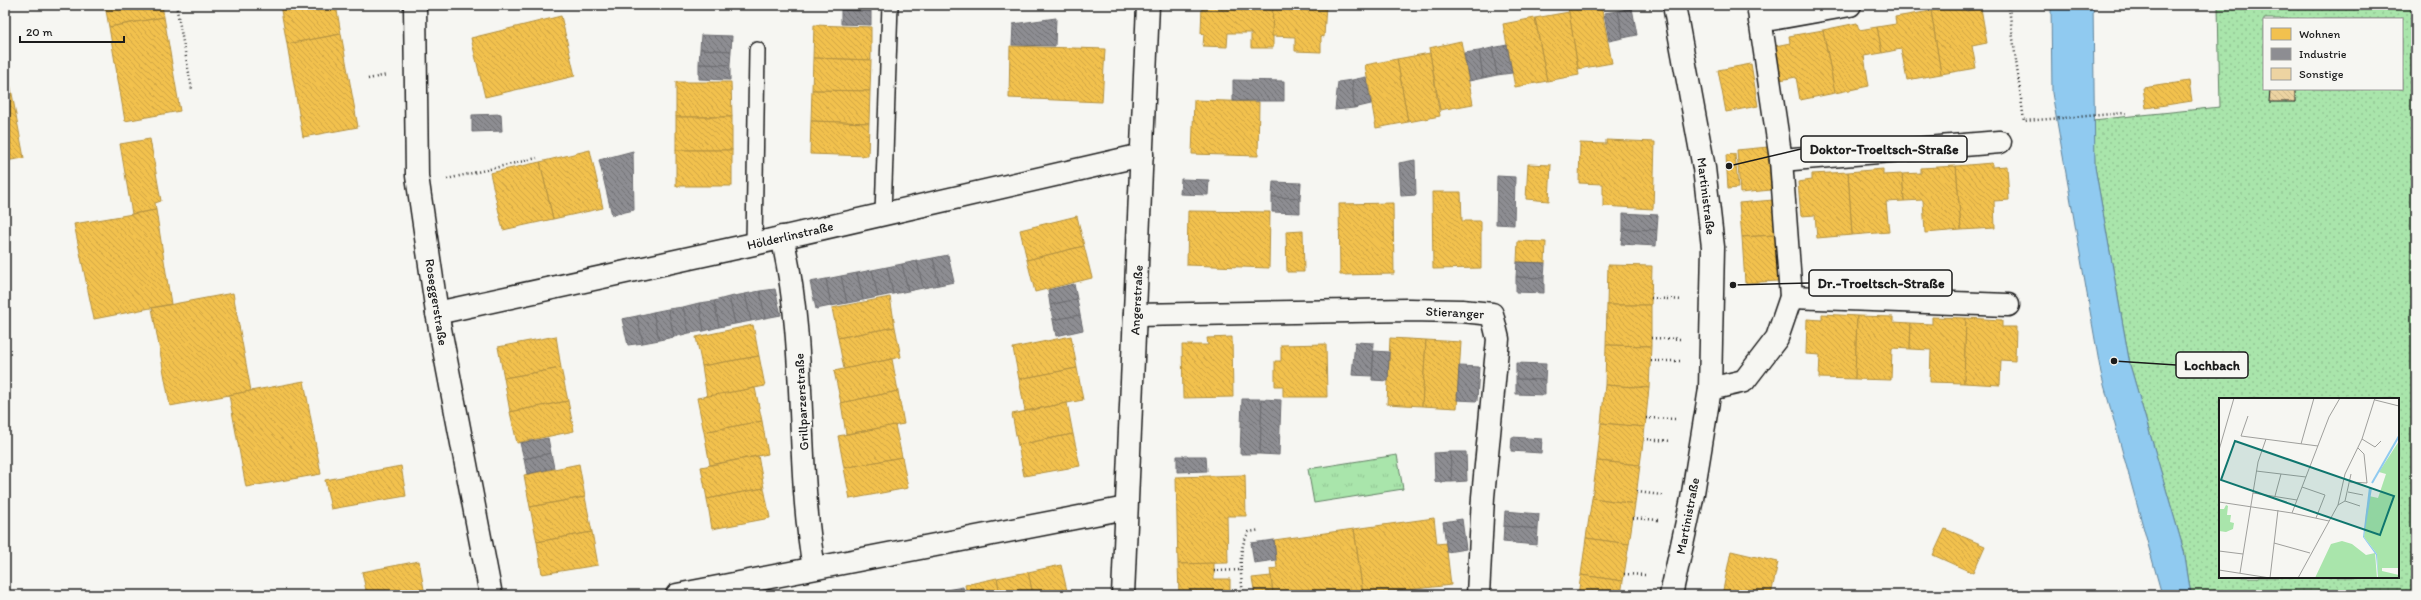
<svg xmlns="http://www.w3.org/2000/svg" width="2421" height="600" viewBox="0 0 2421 600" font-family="Itim,sans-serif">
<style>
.grass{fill:url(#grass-dots);stroke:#628064;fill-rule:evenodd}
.park{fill:url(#park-tufts);stroke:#628064}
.water{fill:#90caf0;stroke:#62849b}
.homes{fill:url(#homes-back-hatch);stroke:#b2903f}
.industry{fill:url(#industry-back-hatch);stroke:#6b6b6f}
.building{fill:url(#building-back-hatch);stroke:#1c1c1c}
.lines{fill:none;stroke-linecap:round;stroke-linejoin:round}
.service-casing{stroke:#1c1c1c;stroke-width:18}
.minor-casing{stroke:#1c1c1c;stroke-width:25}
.path{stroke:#1c1c1c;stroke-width:2.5;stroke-dasharray:1 3;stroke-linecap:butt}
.service{stroke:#f6f6f2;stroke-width:15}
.minor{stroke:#f6f6f2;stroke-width:22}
.labels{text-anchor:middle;stroke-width:4;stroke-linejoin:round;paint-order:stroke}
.street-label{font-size:13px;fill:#1c1c1c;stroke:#f6f6f2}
.inset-river{fill:none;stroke:#90caf0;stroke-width:2}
.inset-road{fill:none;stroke:#9f9f9c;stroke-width:1}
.view{fill:#0f766e;fill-opacity:0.15;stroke:#0f766e;stroke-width:2}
.inset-edge{fill:none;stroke:#1c1c1c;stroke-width:2}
.leader{fill:none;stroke:#1c1c1c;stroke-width:1.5}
.callout-dot{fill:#1c1c1c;stroke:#f6f6f2;stroke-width:1.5}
.callout{fill:#f6f6f2;stroke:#1c1c1c;stroke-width:1.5}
.callout-label{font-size:14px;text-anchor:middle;font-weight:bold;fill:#1c1c1c}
</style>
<defs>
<pattern id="grass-dots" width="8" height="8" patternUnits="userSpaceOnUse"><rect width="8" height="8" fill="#a9e5ab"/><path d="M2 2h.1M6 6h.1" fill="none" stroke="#91c493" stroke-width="1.8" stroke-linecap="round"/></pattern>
<pattern id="park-tufts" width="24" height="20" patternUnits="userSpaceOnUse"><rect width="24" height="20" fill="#a9e5ab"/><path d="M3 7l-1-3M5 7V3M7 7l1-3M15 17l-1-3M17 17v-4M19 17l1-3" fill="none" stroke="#91c493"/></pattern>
<pattern id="homes-back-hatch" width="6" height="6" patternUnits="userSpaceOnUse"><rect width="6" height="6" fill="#f2c14e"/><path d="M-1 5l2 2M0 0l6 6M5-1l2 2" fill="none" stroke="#cfa544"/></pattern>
<pattern id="industry-back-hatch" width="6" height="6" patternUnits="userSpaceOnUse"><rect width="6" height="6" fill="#8d8d92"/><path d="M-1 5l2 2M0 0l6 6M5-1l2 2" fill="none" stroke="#727276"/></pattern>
<pattern id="building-back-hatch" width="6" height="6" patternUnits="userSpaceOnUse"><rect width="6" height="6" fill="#edd4a2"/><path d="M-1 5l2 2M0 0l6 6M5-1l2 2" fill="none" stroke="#cbb58b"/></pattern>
</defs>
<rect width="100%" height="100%" fill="#f6f6f2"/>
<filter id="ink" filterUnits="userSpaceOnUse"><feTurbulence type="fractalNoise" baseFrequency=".025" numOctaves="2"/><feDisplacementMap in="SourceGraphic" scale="8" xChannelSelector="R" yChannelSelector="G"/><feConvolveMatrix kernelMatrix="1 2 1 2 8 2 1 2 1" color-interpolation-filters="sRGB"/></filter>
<g filter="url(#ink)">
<path class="grass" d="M2218,5H2416V595H2191L2184,551L2130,365L2095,167L2093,120L2220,107ZM2264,19H2402V89H2264ZM2220,399H2398V577H2220Z"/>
<path class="park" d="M1397,455L1403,489L1314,503L1308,469Z"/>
<path class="water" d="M2051,5H2093L2095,167L2130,365L2184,551L2191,595H2162L2101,374L2052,93Z"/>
<g class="homes">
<path d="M105,5H162L164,17L109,27Z"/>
<path d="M280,5H336L341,34L287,44Z"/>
<path d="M1202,5H1273V48H1251V33H1228L1227,47L1203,46L1204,34L1201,33Z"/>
<path d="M1273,5H1326L1324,37L1321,36V52L1295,51V37L1272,36Z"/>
<path d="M1575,5H1601L1612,63L1578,69L1568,7Z"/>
<path d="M1963,5L1966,11L1981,8L1987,43L1972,46L1976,68L1941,74L1931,11Z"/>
<path d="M1931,11L1941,74L1907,80L1901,49L1882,53L1877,27L1896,24L1895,17Z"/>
<path d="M1569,12L1579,75L1547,81L1535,18Z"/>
<path d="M561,16L575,76L485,97L471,38Z"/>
<path d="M164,17L180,111L125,121L109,27Z"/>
<path d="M1535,18L1547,81L1515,87L1503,24Z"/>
<path d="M1857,23L1859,30L1877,27L1882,53L1864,56L1869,86L1835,93L1823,30Z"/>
<path d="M814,25L871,27V60L813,58Z"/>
<path d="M1823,30L1835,93L1800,100L1796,77L1780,80L1775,46L1790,43L1789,36Z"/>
<path d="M341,34L358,127L303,137L287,44Z"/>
<path d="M1461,41L1473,104L1440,110L1429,48Z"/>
<path d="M1010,46L1105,49L1102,102L1009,98Z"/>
<path d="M1430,53L1440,116L1408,122L1397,59Z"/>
<path d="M5,54L7,67L5,68Z"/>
<path d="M813,58L871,60L870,91L812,90Z"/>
<path d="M1397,59L1408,122L1376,128L1365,65Z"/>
<path d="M1751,64L1758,106L1726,112L1718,70Z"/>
<path d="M7,67L24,158L5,161V68Z"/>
<path d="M2189,81L2192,101L2146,108L2143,88Z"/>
<path d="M676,82H731L732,117H676Z"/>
<path d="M812,90L870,91L869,123L811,121Z"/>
<path d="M1194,100L1259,102L1258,156L1192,154Z"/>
<rect x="676" y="117" width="56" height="33"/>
<path d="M811,121L869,123L868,156L810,154Z"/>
<path d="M150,139L161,201L155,203L156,210L132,214L120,144Z"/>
<path d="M1606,140L1655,142L1653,209L1603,206V184L1579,183L1580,143L1606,144Z"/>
<path d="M1768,147L1771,190L1740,193L1737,150Z"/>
<path d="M590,150L603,208L553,219L540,162Z"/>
<rect x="676" y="150" width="56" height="36"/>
<path d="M1735,154L1738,188L1728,189L1726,155Z"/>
<path d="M540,162L553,219L503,230L490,173Z"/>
<path d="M1992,163V167L2007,166L2009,200L1994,201L1995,228L1961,230L1956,166Z"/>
<path d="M1528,164L1551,165L1549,201L1526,199Z"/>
<path d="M1956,166L1961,230L1925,233L1923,200L1904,201L1902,174L1921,173V168Z"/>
<path d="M1883,169V175L1902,174L1904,201L1886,202L1889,232L1852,235L1848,172Z"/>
<path d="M1848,172L1852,235L1817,238L1815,215L1801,216L1798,182L1812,180V174Z"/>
<path d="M1432,192H1461L1462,221H1481V268L1433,269Z"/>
<path d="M1773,200L1775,235L1742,237L1739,203Z"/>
<path d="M1393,203L1394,274L1340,275L1339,204Z"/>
<path d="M156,210L171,304L94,319L74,224Z"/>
<path d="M1188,211L1270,212L1269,268L1187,265Z"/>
<path d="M1077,216L1084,246L1027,260L1020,230Z"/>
<path d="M1303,231L1304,272H1287L1286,232Z"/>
<path d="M1775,235L1778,281L1745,283L1742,237Z"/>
<path d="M1518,241L1546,242L1545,263L1517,262Z"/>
<path d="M1084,246L1092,278L1035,292L1027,260Z"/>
<path d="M1608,265L1652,266L1651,305H1607Z"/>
<path d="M233,293L251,391L170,406L152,308Z"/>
<path d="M890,297L895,327L838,338L832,308Z"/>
<path d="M1607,305H1651V346L1606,345Z"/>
<path d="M1822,314L1857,316L1855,379L1819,378L1820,355L1806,354L1807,319L1822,320Z"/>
<path d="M1857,316L1893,317V322L1911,323L1910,349L1892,348L1891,380L1855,379Z"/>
<path d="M1932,317L1966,318L1964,383L1930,382L1931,350L1910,349L1911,323L1932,324Z"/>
<path d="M1966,318L2002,320V327H2016L2015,361L2001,360L2000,385L1964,383Z"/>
<path d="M753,325L759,356L702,366L696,337Z"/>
<path d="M895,327L901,357L844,369L838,338Z"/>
<path d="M556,336L561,368L504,378L498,347Z"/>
<path d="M1071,336L1077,368L1019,379L1013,348Z"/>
<path d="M1232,337L1233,397L1183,398L1182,345H1208L1207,338Z"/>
<path d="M1390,338L1426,340L1422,406L1387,404Z"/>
<path d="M1426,340L1461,342L1457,408L1422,406Z"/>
<path d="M1326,344L1327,397H1283V386H1275V361H1281V345Z"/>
<path d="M1606,345L1651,346L1649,388L1605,385Z"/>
<path d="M759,356L765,386L707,397L702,366Z"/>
<path d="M892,359L898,391L841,403L834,371Z"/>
<path d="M561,368L568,401L510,412L504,378Z"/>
<path d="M1077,368L1083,400L1025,411L1019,379Z"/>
<path d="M304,381L321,474L246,487L229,395Z"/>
<path d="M1605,385L1649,388L1645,427L1601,423Z"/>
<path d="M755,388L762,421L704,432L697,398Z"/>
<path d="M898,391L904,424L846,434L841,403Z"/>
<path d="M568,401L574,431L517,443L510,412Z"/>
<path d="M1067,403L1073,434L1018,445L1012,414Z"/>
<path d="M762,421L768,454L710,465L704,432Z"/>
<path d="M1601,423L1645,427L1640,465L1597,461Z"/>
<path d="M895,425L902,457L844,468L838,436Z"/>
<path d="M1073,434L1080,466L1024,476L1018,445Z"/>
<path d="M758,456L764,488L707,499L701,467Z"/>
<path d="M902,457L908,488L850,499L844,468Z"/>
<path d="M1597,461L1640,465L1635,504L1592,498Z"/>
<path d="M579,464L585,497L530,507L524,475Z"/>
<path d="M401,466L406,496L331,509L325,480Z"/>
<path d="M1245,475L1246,516H1227L1228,563L1178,564L1176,477Z"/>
<path d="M764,488L770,518L712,529L707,499Z"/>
<path d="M585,497L592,532L537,542L530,507Z"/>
<path d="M1592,498L1635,504L1629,544L1586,538Z"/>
<path d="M1434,518L1437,544L1446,543L1451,585L1363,595L1354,529Z"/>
<path d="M1354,529L1363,595H1273L1270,569L1277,568L1274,540Z"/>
<path d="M1945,529L1985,546L1973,573L1933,555Z"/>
<path d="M592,532L598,565L542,574L537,542Z"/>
<path d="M1586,538L1629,544L1623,581L1581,575Z"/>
<path d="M1731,551L1778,562L1771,595H1722Z"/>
<path d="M419,561L425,595H367L362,572Z"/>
<path d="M1214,563V579H1230V595H1179L1178,564Z"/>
<path d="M1061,565L1068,595H1033L1028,572Z"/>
<path d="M1028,572L1033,595H1000L997,578Z"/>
<path d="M1581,575L1623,581L1621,595H1578Z"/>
<path d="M1271,576L1273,595H1255L1252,578Z"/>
<path d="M997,578L1000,595H967L965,585Z"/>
<path d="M926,591L927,595H907Z"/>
</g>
<g class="industry">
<path d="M842,5H871V12L841,10Z"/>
<path d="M1632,8L1637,35L1623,38L1618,11Z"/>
<path d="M841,10L871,12V25L841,24Z"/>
<path d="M1618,11L1623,38L1609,41L1604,13Z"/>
<path d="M1056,18L1055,46L1012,45L1013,24Z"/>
<path d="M701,35L732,36L731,51L700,49Z"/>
<path d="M1507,45L1512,73L1497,75L1492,48Z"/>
<path d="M1492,48L1497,75L1483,78L1479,51Z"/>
<path d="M700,49L731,51L730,65L699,64Z"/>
<path d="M1479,51L1483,78L1469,81L1464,53Z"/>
<path d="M699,64L730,65V80L699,79Z"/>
<path d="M1366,77L1371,104L1354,108L1352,80Z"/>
<path d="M1233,80L1284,81V101H1233Z"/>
<path d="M1352,80L1354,108L1335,110L1338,82Z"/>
<path d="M501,114L502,131L472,132V115Z"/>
<path d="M633,151L634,210L612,215L599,160Z"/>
<path d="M1415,160L1416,195L1401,196L1399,163Z"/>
<path d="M1497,176L1515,177L1514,225L1496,224Z"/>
<path d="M1181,179L1209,180L1208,195L1180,194Z"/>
<path d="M1273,182L1301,183L1300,198L1272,197Z"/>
<path d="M1272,197L1300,198V213L1272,212Z"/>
<path d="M1623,213L1658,215L1657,230L1623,229Z"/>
<path d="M1623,229L1657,230L1656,246L1621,244Z"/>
<path d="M948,255L954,282L939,285L933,258Z"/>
<path d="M933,258L939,285L923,288L917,261Z"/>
<path d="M917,261L923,288L908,291L902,264Z"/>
<path d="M1517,262L1545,263L1544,278L1516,277Z"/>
<path d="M902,264L908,291L893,294L887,267Z"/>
<path d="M887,267L893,294L878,297L872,270Z"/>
<path d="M872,270L878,297L863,300L857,273Z"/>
<path d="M857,273L863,300L847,303L841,276Z"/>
<path d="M841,276L847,303L831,306L826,279Z"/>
<path d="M1516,277L1544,278V293L1516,292Z"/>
<path d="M826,279L831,306L816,309L810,282Z"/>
<path d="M1074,284L1077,299L1050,305L1048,290Z"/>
<path d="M775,289L781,315L765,318L760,291Z"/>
<path d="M760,291L765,318L751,321L745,294Z"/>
<path d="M745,294L751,321L735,324L729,297Z"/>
<path d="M729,297L735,324L719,327L714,301Z"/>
<path d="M1077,299L1080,315L1053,320L1050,305Z"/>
<path d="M714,301L719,327L704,331L699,303Z"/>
<path d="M699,303L704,331L689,333L683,307Z"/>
<path d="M683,307L689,333L674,337L668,309Z"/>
<path d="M668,309L674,337L659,340L653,312Z"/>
<path d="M653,312L659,340L643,343L637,316Z"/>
<path d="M1080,315L1083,330L1056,336L1053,320Z"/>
<path d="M637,316L643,343L628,345L622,319Z"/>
<path d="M1355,342L1374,343L1372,376L1352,375Z"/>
<path d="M1374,351L1389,352L1388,381L1372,380Z"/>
<path d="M1516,363L1546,364L1545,380L1516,379Z"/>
<path d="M1459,366L1479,367L1477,401L1457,400Z"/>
<path d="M1516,379L1545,380V395L1516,394Z"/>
<path d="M1242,399H1262L1260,454H1240Z"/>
<path d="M1262,399L1281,400L1279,455L1260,454Z"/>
<path d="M1512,437L1542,439L1541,453L1511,451Z"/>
<path d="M548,438L551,453L524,459L520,443Z"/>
<path d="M1450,452L1452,482H1435L1434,453Z"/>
<path d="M1450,452H1466L1467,481L1452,482Z"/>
<path d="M551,453L554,468L527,474L524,459Z"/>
<path d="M1177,456H1206L1207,471L1177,472Z"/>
<path d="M1505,511L1539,514L1538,529L1504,526Z"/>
<path d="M1462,519L1466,549L1447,552L1443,522Z"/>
<path d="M1504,526L1538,529L1537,545L1503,542Z"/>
<path d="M1274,540L1276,560L1254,563L1251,543Z"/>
<path d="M963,587L965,595H947L946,590Z"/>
<path d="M946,590L947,595H929V594Z"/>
</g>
<path class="building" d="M2270,89H2295V102H2269Z"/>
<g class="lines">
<g class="service-casing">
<g id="service">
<path d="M883,214L890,5"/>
<path d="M754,244L757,50"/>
</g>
</g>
<g class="minor-casing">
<g id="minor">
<path d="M415,5L417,176L437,313L491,595"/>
<path d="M1760,21L1850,5"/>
<path d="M1781,160L2000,142"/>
<path d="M782,237C808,346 795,459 814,568"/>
<path d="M1791,297L2008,305"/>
<path d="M437,313L754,244L1142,155"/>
<path d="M1135,315L1408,310L1462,311L1492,314L1498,339L1483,497L1478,595"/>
<path d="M1710,389L1744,381L1777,338L1791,297L1781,160L1758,5"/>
<path d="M677,595L1126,508"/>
<path d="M1123,595L1148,5"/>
<path d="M1671,595L1692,499L1710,389L1713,247L1704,168L1674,5"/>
</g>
</g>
<g class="path">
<path d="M176,5L192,89"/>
<path d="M2006,5L2009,8L2024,121L2126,113"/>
<path d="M368,79L387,75"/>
<path d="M447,179L537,158"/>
<path d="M1651,298L1682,300"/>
<path d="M1651,338L1682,339"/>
<path d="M1651,361H1681"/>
<path d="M1646,418L1675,419"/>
<path d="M1644,439L1671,441"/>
<path d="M1637,492L1662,495"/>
<path d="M1633,518L1658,520"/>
<path d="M1214,571L1241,570"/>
<path d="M1624,574L1646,575"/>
<path d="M1621,593L1639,595"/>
<path d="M1243,595C1241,575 1237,549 1249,532L1260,530"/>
</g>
<use href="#service" class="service"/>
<use href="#minor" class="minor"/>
</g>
</g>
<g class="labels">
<g class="street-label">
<text transform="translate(1707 196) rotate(83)" y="5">Martinistraße</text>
<text transform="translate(790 235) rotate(-13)" y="5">Hölderlinstraße</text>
<text transform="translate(1136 300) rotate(-87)" y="5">Angerstraße</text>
<text transform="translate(437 302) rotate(81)" y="5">Roseggerstraße</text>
<text transform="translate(1455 312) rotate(3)" y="5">Stieranger</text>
<text transform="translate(801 402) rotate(-93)" y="5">Grillparzerstraße</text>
<text transform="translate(1687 516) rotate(-79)" y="5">Martinistraße</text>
</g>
</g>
<g transform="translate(2219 398)">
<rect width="180" height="180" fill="#f6f6f2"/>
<path d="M180,43V170H163V173L180,177V180H159L158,156L145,139L147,115L150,98L159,100L167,76L160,74ZM7,107L9,108L8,117H12L11,124L15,125L14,131L7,134L0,133V111H5ZM123,143L133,146L147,157L156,155L158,180H96L112,146Z" fill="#a9e5ab"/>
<path d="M150,89L153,90L145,139L158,156L159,180L157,157L144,139Z" fill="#90caf0"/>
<path class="inset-river" d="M153,85L180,38"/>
<path class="inset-road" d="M56,0H72M156,2L180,8M29,18L22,38L99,48M143,41L156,49L162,43M82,46L95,0M0,52L15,0M37,73L87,79M131,84L148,85L145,56L139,50M83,89L106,97L97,120M129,94L144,97M34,95L78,102M56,98L62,76M126,103L141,108M0,104L73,115L110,123M119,107L126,103L132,76M73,115L110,19L121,0M55,145L91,155M0,153L24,156M0,172L51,180M21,175L39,64L47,41M51,180L59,112M79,180L119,107L126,76L143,41L156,0"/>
<path class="view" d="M16,43L175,98L161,137L2,82Z"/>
<rect width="180" height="180" class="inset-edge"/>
</g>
<path class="leader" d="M1729 166L1801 149M1733 285L1809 283M2114 361L2176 365"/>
<g class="callout-dot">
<circle cx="1729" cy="166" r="4"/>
<circle cx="1733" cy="285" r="4"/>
<circle cx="2114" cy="361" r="4"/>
</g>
<g class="callout">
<rect x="1801" y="136" width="166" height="26" rx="4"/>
<rect x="1809" y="270" width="143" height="26" rx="4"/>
<rect x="2176" y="352" width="72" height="26" rx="4"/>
</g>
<g class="callout-label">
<text x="1884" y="154">Doktor-Troeltsch-Straße</text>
<text x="1881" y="288">Dr.-Troeltsch-Straße</text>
<text x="2212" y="370">Lochbach</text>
</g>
<rect width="2421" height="600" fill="none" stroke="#f6f6f2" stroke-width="20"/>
<rect x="10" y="10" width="2401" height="580" fill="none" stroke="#1c1c1c" stroke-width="1.5" filter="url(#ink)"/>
<rect x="2263" y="18" width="140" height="72" fill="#f6f6f2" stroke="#9f9f9c"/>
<rect x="2271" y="28" width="20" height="12" fill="#f2c14e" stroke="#9f9f9c"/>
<text x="2299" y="38" font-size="12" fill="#1c1c1c">Wohnen</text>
<rect x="2271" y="48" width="20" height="12" fill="#8d8d92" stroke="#9f9f9c"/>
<text x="2299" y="58" font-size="12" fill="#1c1c1c">Industrie</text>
<rect x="2271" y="68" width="20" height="12" fill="#edd4a2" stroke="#9f9f9c"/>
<text x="2299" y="78" font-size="12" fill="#1c1c1c">Sonstige</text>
<path d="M20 36v6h104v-6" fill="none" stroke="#1c1c1c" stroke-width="2"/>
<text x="26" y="36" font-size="12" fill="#1c1c1c" stroke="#f6f6f2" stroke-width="3" paint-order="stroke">20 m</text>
</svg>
